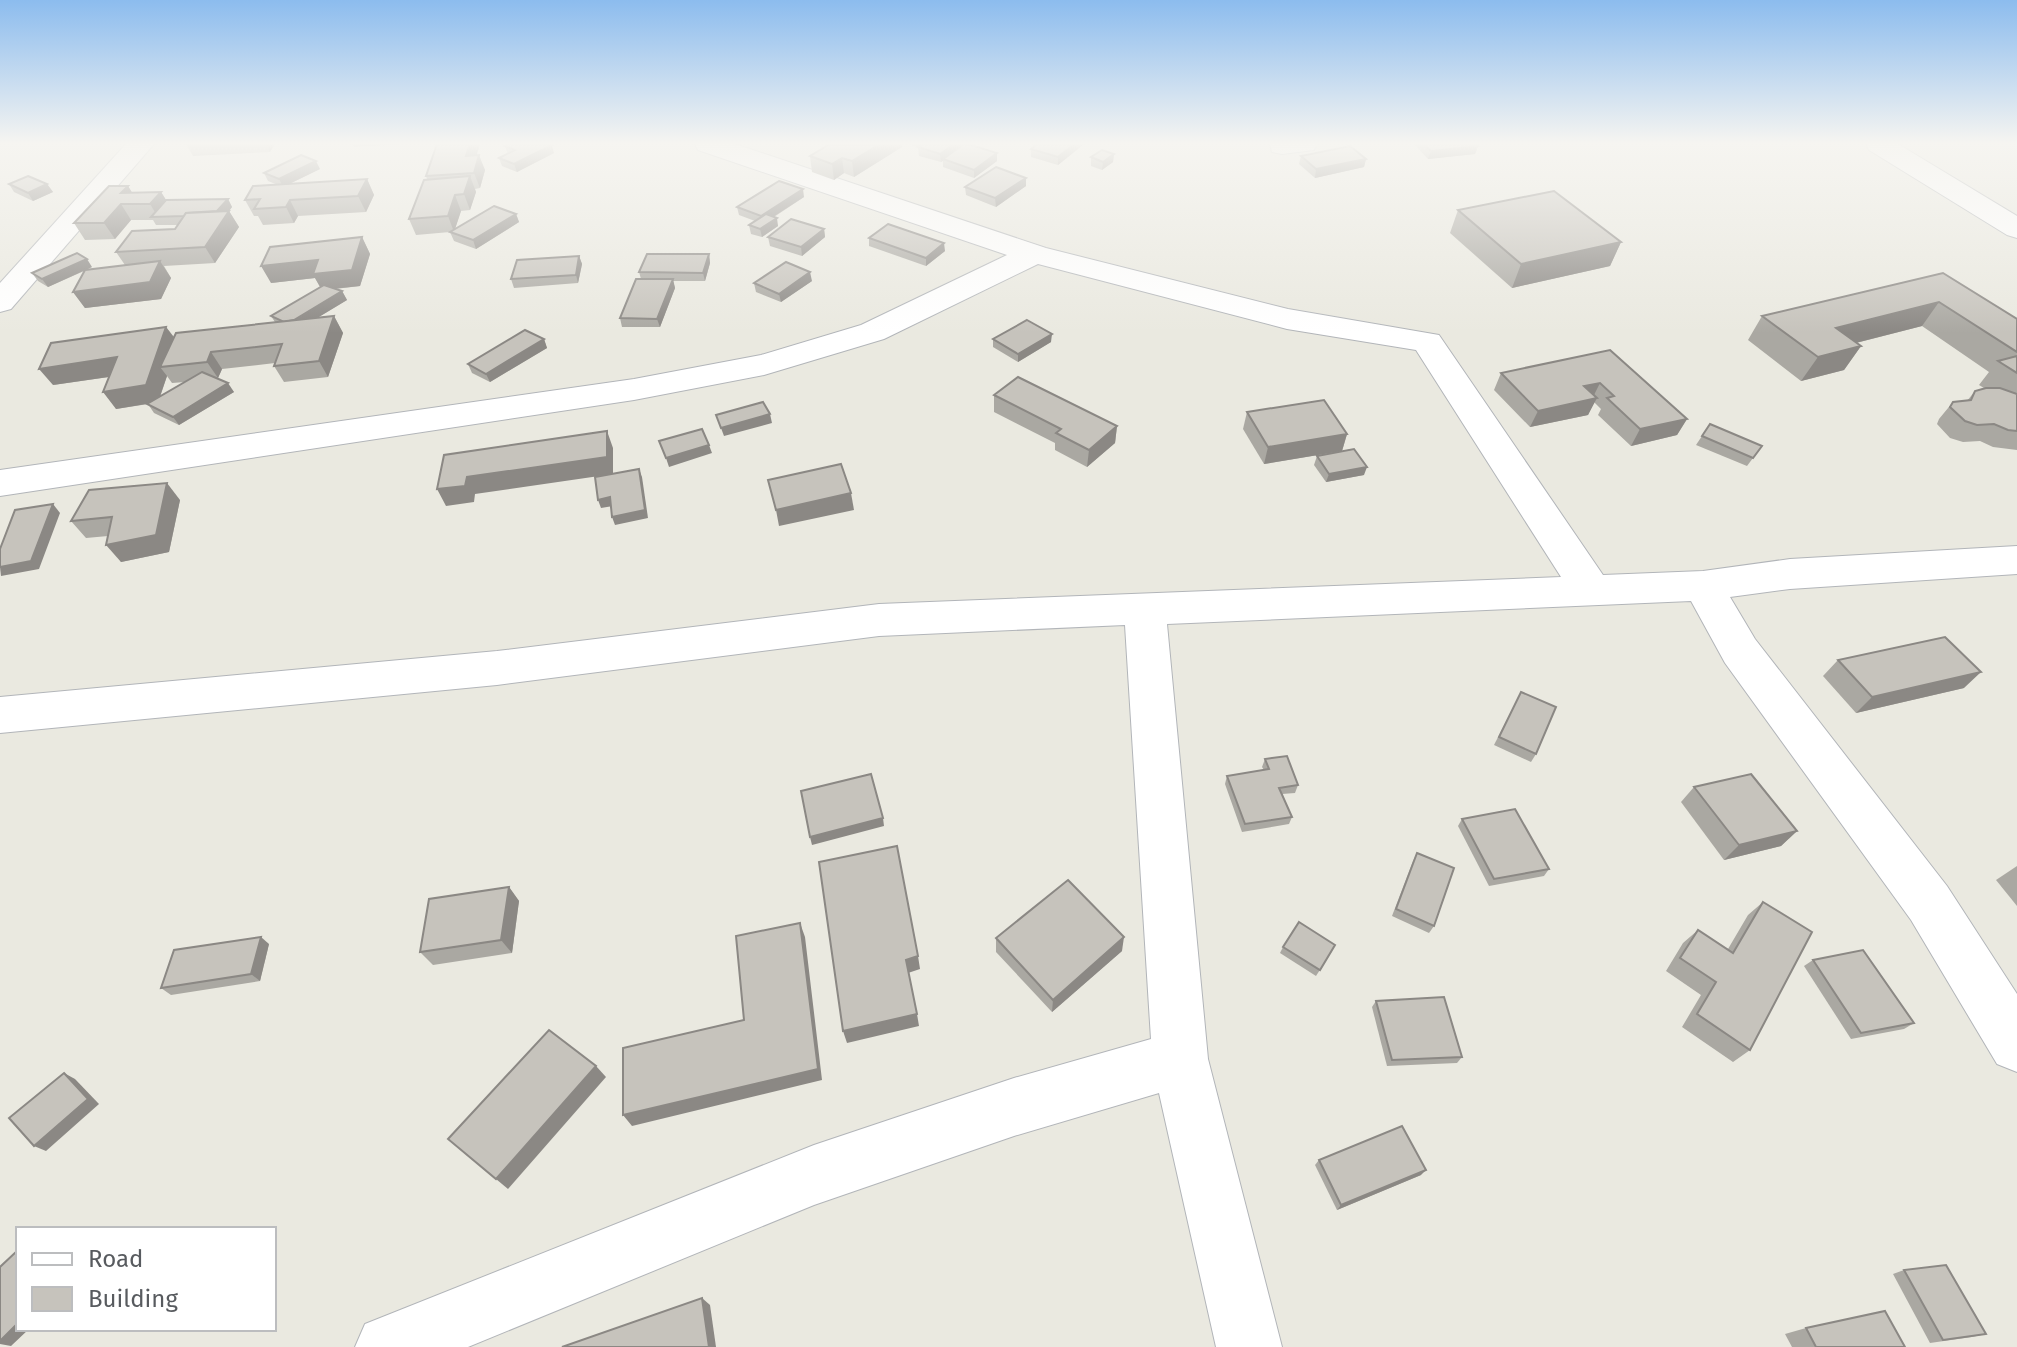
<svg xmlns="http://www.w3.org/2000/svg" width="2017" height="1347" viewBox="0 0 2017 1347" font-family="'Fira Sans',sans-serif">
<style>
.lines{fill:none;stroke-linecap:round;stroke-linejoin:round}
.minor-casing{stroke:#b2b5b9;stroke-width:2}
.minor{fill:#fff;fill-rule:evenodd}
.wall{fill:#aaa8a2;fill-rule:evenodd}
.shaded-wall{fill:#8b8884}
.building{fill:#c6c3bc;stroke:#8b8884;stroke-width:2}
</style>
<rect width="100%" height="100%" fill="#eae9e0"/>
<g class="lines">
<g class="minor-casing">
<g id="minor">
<path d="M126,144H154L11,309L0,312V283Z"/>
<path d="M695,144H735L1046,248L1288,309L1439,335L1603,575L1703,571L1790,559L2017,546V574L1790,589L1730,597L1755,639L1947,886L2017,994V1072L1997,1064L1911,920L1725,663L1691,601L1167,624L1208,1059L1282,1347H1216L1159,1093L1014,1136L814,1205L468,1347H355L365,1324L814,1145L1014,1078L1151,1039L1125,625L879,636L497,685L0,733V697L497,651L879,604L1561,577L1416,350L1287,329L1038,264L884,339L764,375L634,400L0,496V470L634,379L761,355L861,325L1007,255L698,150Z"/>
<path d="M1270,144H1317L1314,150L1282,154L1272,152Z"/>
<path d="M1866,144H1898L2017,216V238L2007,235L1869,150Z"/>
</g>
</g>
<use href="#minor" class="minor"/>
</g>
<g class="wall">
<path d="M186,144H275L270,152L193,156Z"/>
<path d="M352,144H403L354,147Z"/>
<path d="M846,144H902V147L854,177L844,173L834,180L812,172L810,156Z"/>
<path d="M912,144H968L997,153V161L974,178L943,167V161L941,162L919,156L918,147L912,146Z"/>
<path d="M1084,144L1058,165L1031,157V149Z"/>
<path d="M1414,144H1476L1478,146L1475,154L1428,159Z"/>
<path d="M505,146L554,153L517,172L502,166L499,158L508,154Z"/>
<path d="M1114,154L1113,162L1102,170L1091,166V157Z"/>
<path d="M477,155L485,170L480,188L475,189L476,192L470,210L461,211L455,229L516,214L519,222L476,249L454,241L450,232L416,235L409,219L427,179L426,176Z"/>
<path d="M1301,156L1366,159L1364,167L1315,178L1299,164Z"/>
<path d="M320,169L289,184L367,179L374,195L366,212L298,216L294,223L263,225L258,216H254L245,200L278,185L268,181L264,173Z"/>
<path d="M9,184H47L53,192L33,201L14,192Z"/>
<path d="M128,186L132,193L161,192L166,200L228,199L232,207L229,211L239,227L215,263L164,266L171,278L161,299L85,308L73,292L84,271L48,287L38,281L32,273L92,267L86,270L125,265L116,252L175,229L178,225H156L153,220H131L115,239L85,240L74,223Z"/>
<path d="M1026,186L996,207L966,195L965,187Z"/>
<path d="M804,197L774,217L778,226L762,237L751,234L749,225L755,221L739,215L737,207Z"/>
<path d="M1458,210L1621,242L1610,266L1512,288L1450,233Z"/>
<path d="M824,229L825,237L802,256L770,246L768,237Z"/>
<path d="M362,237L370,254L360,286L335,289L342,291L347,300L317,318L334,316L343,333L328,377L284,382L274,366L275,363L222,369L218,378L234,392L179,425L154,413L148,404L116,409L109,377L53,385L166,327L174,337L275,322L271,316L320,287L315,278L271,283ZM167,376L172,383L185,382L160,397Z"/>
<path d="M869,238L945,251L926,266L869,246Z"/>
<path d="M709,254L710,263L705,281H673L675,288L660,327H622L620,318L641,279L639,272Z"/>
<path d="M579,256L582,264L578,283L514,288L511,279Z"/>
<path d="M1943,273L2017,319V450L1993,447L1980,441L1963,442L1950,438L1937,424L1939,419L1953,402L1967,401L1975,391L1984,388L1979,385L1989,372L1922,326L1856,343L1861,346L1844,370L1801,381L1748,340L1762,316Z"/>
<path d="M812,281L781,302L756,292L754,283Z"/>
<path d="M544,339L547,348L490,382L472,373L468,364Z"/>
<path d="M993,339L1051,342L1018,362L993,347Z"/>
<path d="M1610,350L1687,419L1677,435L1631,446L1598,415L1601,409L1594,402L1588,415L1530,427L1494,390L1501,373Z"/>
<path d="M994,395L1117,426L1115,443L1087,467L1055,450V443L994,412Z"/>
<path d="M1247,412L1347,434L1342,451L1264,464L1243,429Z"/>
<path d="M1702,436L1762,446L1747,466L1696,445Z"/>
<path d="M1317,456L1364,475L1326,482L1314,465Z"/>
<path d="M180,500L169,552L121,562L108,536L86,538L71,521Z"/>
<path d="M1838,660L1964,688L1856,713L1823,676Z"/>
<path d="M1521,692L1536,754L1531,762L1494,745Z"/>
<path d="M1265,759L1298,785L1295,793L1282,794L1292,817L1289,824L1242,832L1225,784L1227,776L1264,770L1262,767Z"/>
<path d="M1694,787L1797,831L1781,846L1724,860L1681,802Z"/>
<path d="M1462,819L1549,869L1544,876L1489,886L1458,826Z"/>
<path d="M1417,853L1434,926L1429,933L1392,916L1413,861Z"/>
<path d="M2017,866V906L1996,880Z"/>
<path d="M509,887L519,901L512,953L433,965L420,952Z"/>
<path d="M1763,902L1750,1050L1733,1062L1682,1027L1701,995L1666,971L1683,943L1698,930L1728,949L1748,915Z"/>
<path d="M996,938L1122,951L1052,1012L996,952Z"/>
<path d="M269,944L260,981L171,995L161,988Z"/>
<path d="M1283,947L1332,951L1316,976L1280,953Z"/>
<path d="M1813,960L1914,1023L1904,1029L1851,1039L1804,966Z"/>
<path d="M1376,1001L1462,1057L1457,1063L1387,1066L1372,1007Z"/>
<path d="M1319,1160L1421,1175L1337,1210L1315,1165Z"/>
<path d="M1904,1270L1986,1334L1972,1337L1930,1343L1893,1274Z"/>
<path d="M1806,1328L1905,1347H1792L1785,1334Z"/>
</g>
<g class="shaded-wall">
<path d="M266,144H275L270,152Z"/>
<path d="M470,144H480L472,171L466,156Z"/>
<path d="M880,144H902V147L854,177L852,161Z"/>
<path d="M954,144L964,145L941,162L940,154Z"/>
<path d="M1074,144H1084L1058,165V157Z"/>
<path d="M552,145L554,153L517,172L514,164Z"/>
<path d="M1478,146L1475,154L1428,159L1431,151Z"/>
<path d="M997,153V161L974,178V170Z"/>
<path d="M1114,154L1113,162L1102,170L1103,162Z"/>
<path d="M479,155L485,170L480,188L474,173Z"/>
<path d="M842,158L844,173L834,180L832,164Z"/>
<path d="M1366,159L1364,167L1315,178L1316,169Z"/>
<path d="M316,161L320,169L283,187L279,179Z"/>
<path d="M470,176L476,192L470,210L464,194Z"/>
<path d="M1026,178V186L996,207L995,198Z"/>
<path d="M367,179L374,195L366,212L358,196Z"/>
<path d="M47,184L53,192L33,201L28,193Z"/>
<path d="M128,186L138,202L121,193Z"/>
<path d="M803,189L804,197L762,224L761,216Z"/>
<path d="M161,192L171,208L158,217L150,204Z"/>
<path d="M455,195L461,211L454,232L448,216Z"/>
<path d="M228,199L232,207L219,224L214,216Z"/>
<path d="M290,200L298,216L294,223L286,207Z"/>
<path d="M121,204L131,220L115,239L104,223Z"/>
<path d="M229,211L239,227L215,263L205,247Z"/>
<path d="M516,214L519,222L476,249L473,240Z"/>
<path d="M777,218L778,226L762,237L760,229Z"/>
<path d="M824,229L825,237L802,256L801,247Z"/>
<path d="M362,237L370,254L360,286L322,290L315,278L271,283L261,266Z"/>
<path d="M1621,242L1610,266L1512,288L1521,264Z"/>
<path d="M944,243L945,251L926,266V258Z"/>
<path d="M709,254L710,263L705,281L703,273Z"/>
<path d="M579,256L582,264L578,283L576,275Z"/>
<path d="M87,259L92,267L48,287L42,279Z"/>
<path d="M160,261L171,278L161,299L85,308L73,292Z"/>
<path d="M810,272L812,281L781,302L779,294Z"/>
<path d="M673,279L675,288L660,327L657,319Z"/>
<path d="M342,291L347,300L294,332L289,324Z"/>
<path d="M1939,302L1922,326L1820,352L1836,328Z"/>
<path d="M334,316L343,333L328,377L319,361Z"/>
<path d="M166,327L178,343L160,367L167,376L158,402L116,409L103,392Z"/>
<path d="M1052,334L1051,342L1018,362V354Z"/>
<path d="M544,339L547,348L490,382L486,374Z"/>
<path d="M1861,346L1844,370L1801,381L1818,357Z"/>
<path d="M211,352L222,369L218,378L207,362Z"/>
<path d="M117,357L129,374L53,385L39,369Z"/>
<path d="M228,383L234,392L179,425L173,417Z"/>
<path d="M1600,383L1592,399L1597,398L1588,415L1530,427L1538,411L1584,386Z"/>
<path d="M770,414L772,423L724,436L721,428Z"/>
<path d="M1687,419L1677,435L1631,446L1640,429Z"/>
<path d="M1117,426L1115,443L1087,467L1089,450Z"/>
<path d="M607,431L613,448V474L475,494L474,502L446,506L437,489L467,477Z"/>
<path d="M1347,434L1342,451L1264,464L1268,447Z"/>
<path d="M709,445L712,453L669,467L666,458Z"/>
<path d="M1367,467L1364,475L1326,482L1329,474Z"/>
<path d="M639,469L642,477L648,518L615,525L612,517Z"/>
<path d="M167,483L180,500L169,552L121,562L106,545Z"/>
<path d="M851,493L854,510L779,526L776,510Z"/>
<path d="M610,497L613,506L601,508L598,500Z"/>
<path d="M53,504L60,513L39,569L1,576L0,567Z"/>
<path d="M1981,672L1964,688L1856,713L1872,697Z"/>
<path d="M883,818L884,826L812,845L810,837Z"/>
<path d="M1797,831L1781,846L1724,860L1739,845Z"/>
<path d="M509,887L519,901L512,953L501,940Z"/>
<path d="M800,923L805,937L822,1080L632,1126L623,1115L818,1069Z"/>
<path d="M261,937L269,944L260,981L251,974Z"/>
<path d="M1124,937L1122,951L1052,1012L1053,1000Z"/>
<path d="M918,956L920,969L908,973L906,960Z"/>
<path d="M917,1014L919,1026L847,1043L843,1031Z"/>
<path d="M596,1066L606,1077L508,1189L496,1179Z"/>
<path d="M64,1073L75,1079L99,1104L46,1151L34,1146Z"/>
<path d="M1426,1170L1421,1175L1337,1210L1341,1205Z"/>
<path d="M702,1298L710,1305L716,1347H709Z"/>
<path d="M18,1323V1329H29L11,1346L0,1344V1341Z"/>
</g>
<g class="building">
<path d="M437,144H470L466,156L479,155L474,173L426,176Z"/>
<path d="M508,144H550L552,145L514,164L499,158L515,150L505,146Z"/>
<path d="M830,144L845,145L880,144L852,161L842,158L832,164L810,156Z"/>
<path d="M923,144H954L940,154L918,147Z"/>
<path d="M964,144H968L997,153L974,170L943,159Z"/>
<path d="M1037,144H1074L1058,157L1031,149Z"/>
<path d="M1424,144H1476L1478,146L1431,151Z"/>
<path d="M1350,146L1366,159L1316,169L1301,156Z"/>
<path d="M1102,150L1114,154L1103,162L1091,157Z"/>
<path d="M301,155L316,161L279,179L264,173Z"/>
<path d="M996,167L1026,178L995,198L965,187Z"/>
<path d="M28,176L47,184L28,193L9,184Z"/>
<path d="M470,176L464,194L455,195L448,216L409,219L424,180Z"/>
<path d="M367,179L358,196L290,200L286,207L254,209L260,199L245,200L253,186Z"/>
<path d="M779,181L803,189L761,216L737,207Z"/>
<path d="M109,186H128L121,193L161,192L150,204H121L104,223H74Z"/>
<path d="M1554,191L1621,242L1521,264L1458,210Z"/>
<path d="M228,199L217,211L186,213L184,216L151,217L166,200Z"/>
<path d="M494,206L516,214L473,240L450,232Z"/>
<path d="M229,211L205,247L116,252L132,231L175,229L186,213Z"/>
<path d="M766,214L777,218L760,229L749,225Z"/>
<path d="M791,219L824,229L801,247L768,237Z"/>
<path d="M888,224L944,243L926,258L869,238Z"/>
<path d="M362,237L352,270L313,274L318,260L261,266L270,247Z"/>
<path d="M77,253L87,259L42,279L32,273Z"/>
<path d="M647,254H709L703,273L639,272Z"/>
<path d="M579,256L576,275L511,279L517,260Z"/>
<path d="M160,261L150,282L73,292L85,270Z"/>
<path d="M786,262L810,272L779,294L754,283Z"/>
<path d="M1943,273L2017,319V352L1939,302L1836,328L1861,346L1818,357L1762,316Z"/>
<path d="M636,279H673L657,319L620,318Z"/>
<path d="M324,285L342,291L294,320L284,322L271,316Z"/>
<path d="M334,316L319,361L274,366L282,344L211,352L207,362L160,367L176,333Z"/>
<path d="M1027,320L1052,334L1018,354L993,339Z"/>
<path d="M166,327L146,385L103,392L117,357L39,369L51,343Z"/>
<path d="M525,330L544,339L486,374L468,364Z"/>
<path d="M1610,350L1687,419L1640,429L1607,398L1614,396L1600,383L1584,386L1597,398L1538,411L1501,373Z"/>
<path d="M2017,356V373L1998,361Z"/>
<path d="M202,372L228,383L173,417L147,404Z"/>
<path d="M1018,377L1117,426L1089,450L1056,433L1061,429L994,395Z"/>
<path d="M1986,388H2000L2017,394V431L2008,430L1994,424L1977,425L1965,421L1950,407L1953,402L1971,400L1975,391Z"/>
<path d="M1324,400L1347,434L1268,447L1247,412Z"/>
<path d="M763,402L770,414L721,428L716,415Z"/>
<path d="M1710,424L1762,446L1753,458L1702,436Z"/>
<path d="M702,429L709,445L666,458L659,441Z"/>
<path d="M607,431V457L467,477L465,486L437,489L444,455Z"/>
<path d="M1354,449L1367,467L1329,474L1317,456Z"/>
<path d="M841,464L851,493L776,510L768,480Z"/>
<path d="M639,469L645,510L612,517L610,497L598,500L595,477Z"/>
<path d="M167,483L156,535L106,545L112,517L71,521L89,490Z"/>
<path d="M53,504L31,561L0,567V549L15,510Z"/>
<path d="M1945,637L1981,672L1872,697L1838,660Z"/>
<path d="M1521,692L1556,707L1536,754L1499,737Z"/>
<path d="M1287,756L1298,785L1279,788L1292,817L1245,824L1227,776L1269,769L1265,759Z"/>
<path d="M871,774L883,818L810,837L801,791Z"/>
<path d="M1751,774L1797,831L1739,845L1694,787Z"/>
<path d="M1515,809L1549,869L1494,879L1462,819Z"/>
<path d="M897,846L918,956L906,960L917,1014L843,1031L819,862Z"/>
<path d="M1417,853L1454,868L1434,926L1396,909Z"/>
<path d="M1068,880L1124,937L1053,1000L996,938Z"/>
<path d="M509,887L501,940L420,952L429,899Z"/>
<path d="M1763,902L1812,932L1750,1050L1697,1014L1716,982L1680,958L1698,930L1733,953Z"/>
<path d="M1299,922L1335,945L1320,970L1283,947Z"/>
<path d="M800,923L818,1069L623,1115V1048L744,1020L736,936Z"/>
<path d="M261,937L251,974L161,988L174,950Z"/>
<path d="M1863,950L1914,1023L1861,1033L1813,960Z"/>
<path d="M1444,997L1462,1057L1392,1060L1376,1001Z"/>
<path d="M549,1030L596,1066L496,1179L448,1139Z"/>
<path d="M64,1073L88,1099L34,1146L9,1118Z"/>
<path d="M1402,1126L1426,1170L1341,1205L1319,1160Z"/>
<path d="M18,1250V1323L0,1341V1267Z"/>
<path d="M1946,1265L1986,1334L1943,1340L1904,1270Z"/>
<path d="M702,1298L709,1347H562Z"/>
<path d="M1885,1311L1905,1347H1816L1806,1328Z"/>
</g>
<linearGradient id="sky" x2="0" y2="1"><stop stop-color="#8cbcee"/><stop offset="0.43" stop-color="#f6f5f1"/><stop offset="1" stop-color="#f6f5f1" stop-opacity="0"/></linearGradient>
<rect width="2017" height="333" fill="url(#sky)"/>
<rect x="16" y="1227" width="260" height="104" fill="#ffffff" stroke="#bcbdbf" stroke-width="2"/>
<rect x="32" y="1253" width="40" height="12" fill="#ffffff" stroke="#bcbdbf" stroke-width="2"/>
<text x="88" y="1267" font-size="24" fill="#585b5f">Road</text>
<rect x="32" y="1287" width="40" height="24" fill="#c6c3bc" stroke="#bcbdbf" stroke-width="2"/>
<text x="88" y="1307" font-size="24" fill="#585b5f">Building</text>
</svg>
